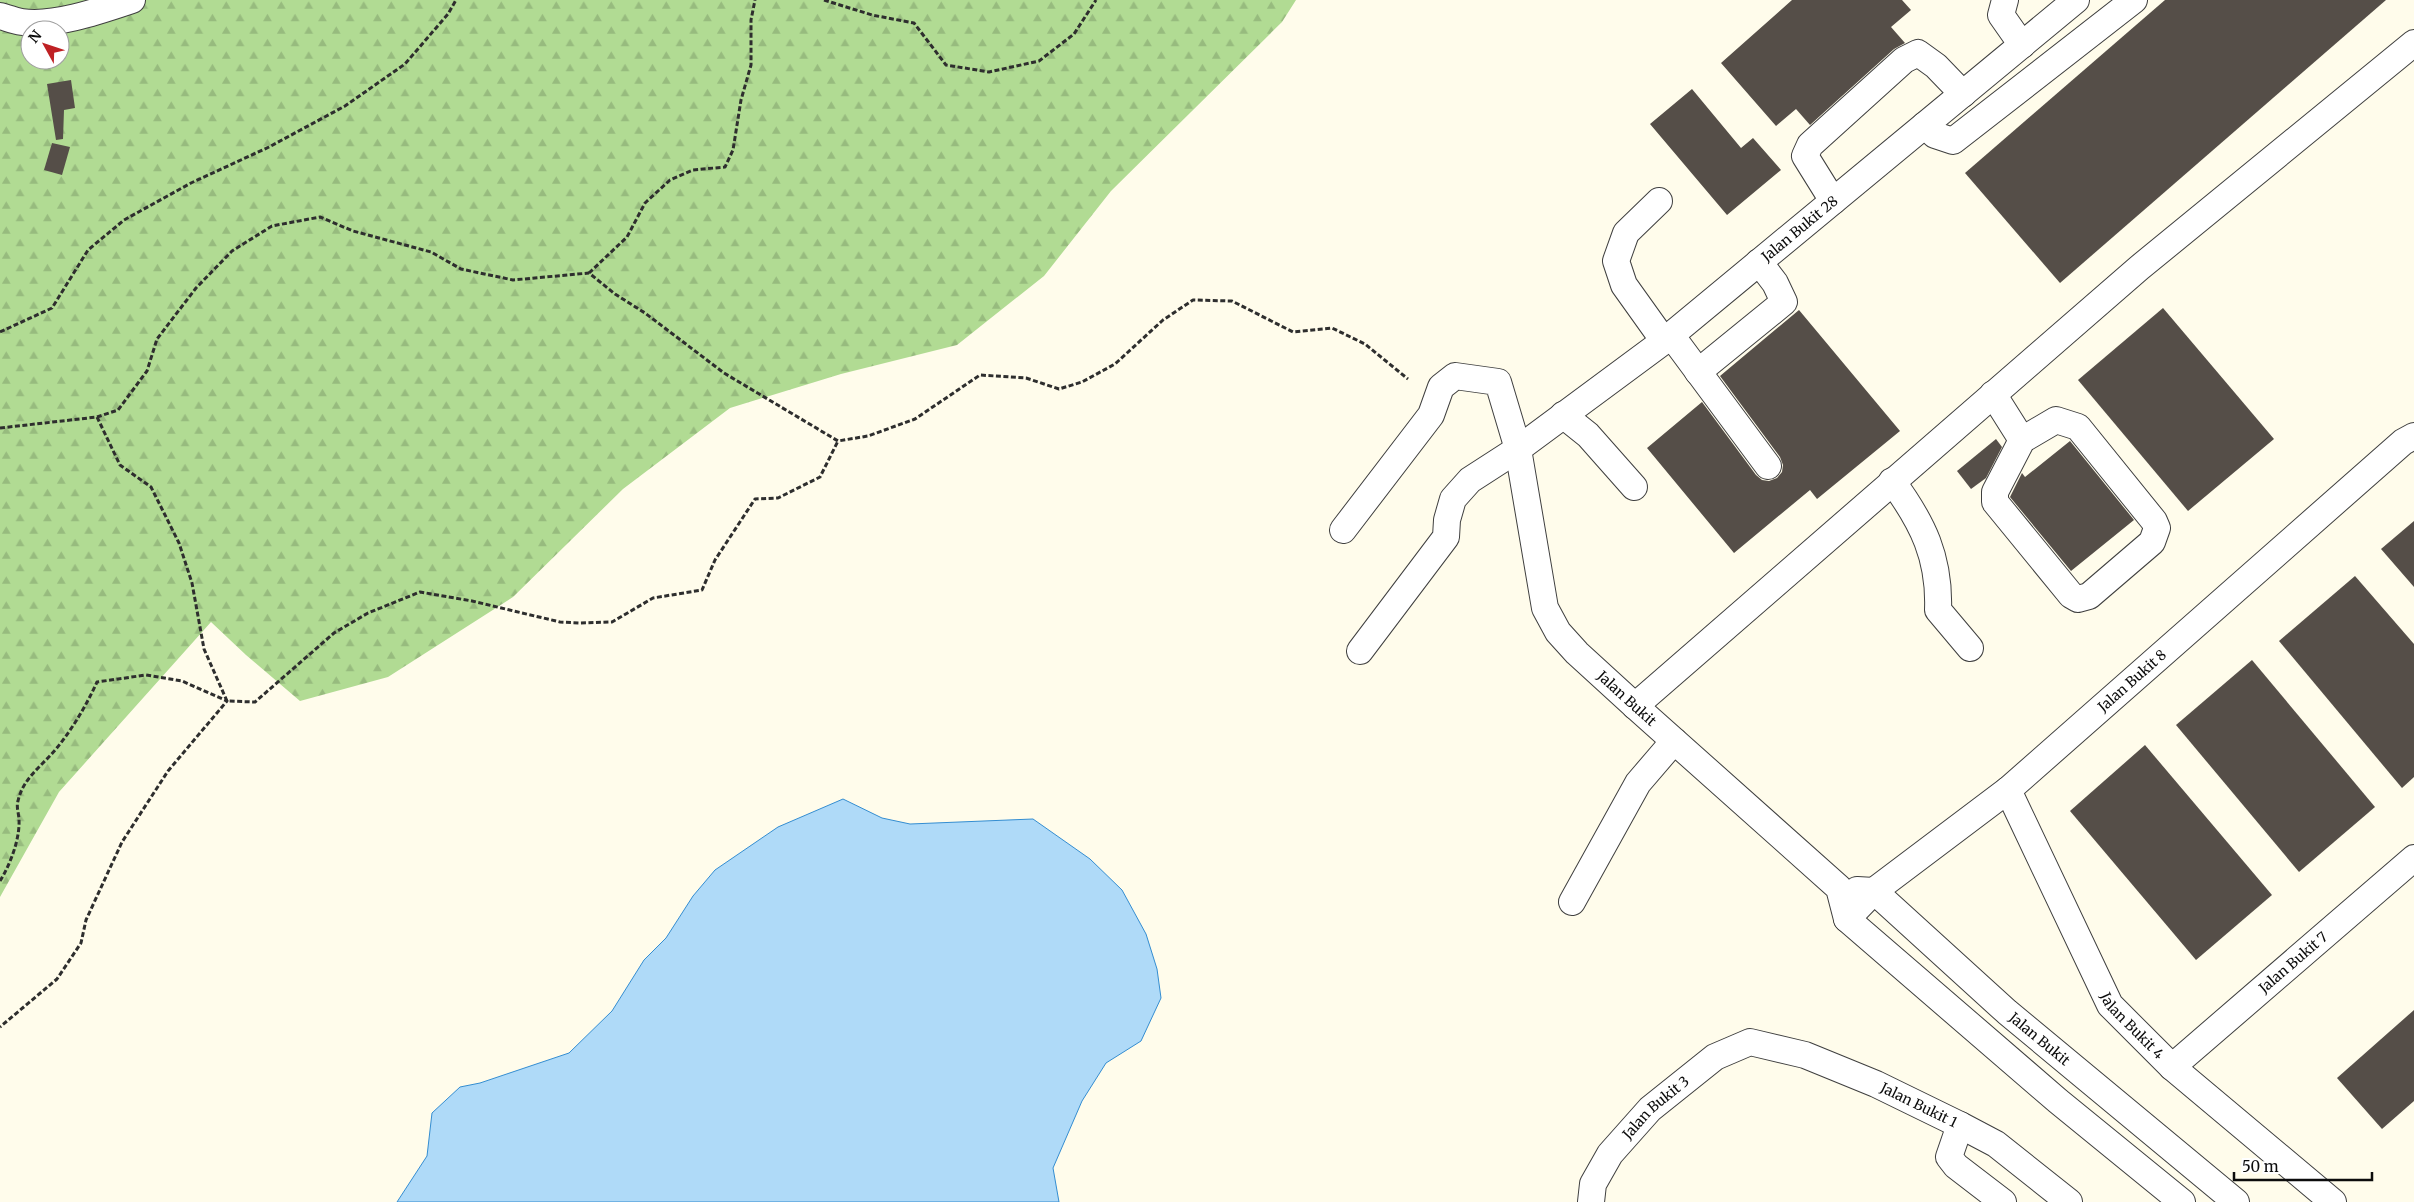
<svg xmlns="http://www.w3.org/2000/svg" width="2414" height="1202" viewBox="0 0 2414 1202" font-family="Merriweather,serif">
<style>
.forest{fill:url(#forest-firs);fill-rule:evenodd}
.water{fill:#afdaf8;stroke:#348dd1}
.building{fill:#554e48}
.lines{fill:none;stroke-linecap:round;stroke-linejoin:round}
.minor-casing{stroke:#3f3f3f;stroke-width:28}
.path{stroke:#2e2e2e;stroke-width:3;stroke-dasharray:5 2.5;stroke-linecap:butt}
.minor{stroke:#fff;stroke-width:26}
.labels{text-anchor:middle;stroke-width:5;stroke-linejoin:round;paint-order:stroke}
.street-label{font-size:14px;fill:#0c0c0c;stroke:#fff}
</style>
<defs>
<pattern id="forest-firs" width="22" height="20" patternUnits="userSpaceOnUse" patternTransform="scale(1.25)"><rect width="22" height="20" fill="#b1db93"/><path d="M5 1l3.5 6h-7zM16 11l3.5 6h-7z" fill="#97bb7e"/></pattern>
</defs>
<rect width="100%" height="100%" fill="#fffceb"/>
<path class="forest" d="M0,0H1296L1282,22L1111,191L1044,276L957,345L841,374L730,408L623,489L513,597L388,677L300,701L246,655L211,622L59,792L0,897ZM30,30H60V60H30Z"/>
<path class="water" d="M843,799L882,818L910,824L1033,819L1090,859L1122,890L1146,934L1157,969L1161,998L1141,1041L1106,1063L1082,1101L1053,1168L1059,1202H397L427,1156L432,1113L460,1087L480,1083L569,1053L612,1011L644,960L666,938L693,896L715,870L778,827Z"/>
<g class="building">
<path d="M1792,0H1902L1911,10L1891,27L1905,43L1894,49L1810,125L1796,109L1776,126L1721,63Z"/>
<path d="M2165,0H2386L2060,283L1965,173Z"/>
<path d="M71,80L75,108L64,110L63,139L56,140L47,84Z"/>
<path d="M1692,89L1741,148L1753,138L1781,170L1727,215L1650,124Z"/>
<path d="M52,143L70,147L62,175L44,170Z"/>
<path d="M2163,308L2274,439L2188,511L2078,380Z"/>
<path d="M1799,310L1900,431L1817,499L1810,490L1734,553L1647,448L1702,402L1756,475L1762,480L1769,481L1777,478L1782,472L1783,465L1780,457L1720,376Z"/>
<path d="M1996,439L2002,447L1986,478L1971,489L1957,471Z"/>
<path d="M2070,441L2134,520L2071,571L2010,497L2022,473L2025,477Z"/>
<path d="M2414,521V587L2381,549Z"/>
<path d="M2355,576L2414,644V777L2402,788L2279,641Z"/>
<path d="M2252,660L2375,807L2299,872L2176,725Z"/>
<path d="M2145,745L2272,895L2196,960L2070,811Z"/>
<path d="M2414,1010V1101L2382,1129L2337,1078Z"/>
</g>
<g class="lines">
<g class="minor-casing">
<g id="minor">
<path d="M2005,0L2001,15L2022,45"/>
<path d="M0,16C7,18 15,21 22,22C54,27 102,10 132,0"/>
<path d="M1925,125L1935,135L1953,141L2134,0"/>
<path d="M1659,201L1626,233L1616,261L1624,285L1664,341"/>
<path d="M1833,201L1805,156L1810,145L1904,60L1918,53L1936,66L1963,94"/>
<path d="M1671,335L1768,466"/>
<path d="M1698,372L1784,302L1775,283L1759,262"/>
<path d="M1993,394L2022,440"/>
<path d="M1563,415L1588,435L1634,487"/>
<path d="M2056,420L2078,427L2154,521L2157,528L2152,542L2089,596L2078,599L2071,595L1995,502V492L2022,440Z"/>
<path d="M1892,481C1923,523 1940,558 1938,610L1970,648"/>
<path id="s1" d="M1343,530L1431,415L1441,387L1455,376L1498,382L1518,449L1545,608L1558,632L1577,653L1635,706L1839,888L1847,919L2058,1101L2182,1202"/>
<path id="s2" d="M1360,651L1446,537L1447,520L1453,499L1470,480L1518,449L1664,341L2076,0"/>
<path d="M1635,706L2139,268L2414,43"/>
<path id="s3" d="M2008,790L2110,1005L2172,1067L2333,1202"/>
<path id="s4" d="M1857,890L1874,891L2007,1012L2236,1202"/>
<path d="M1572,902L1638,783L1674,741"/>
<path id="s5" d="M1847,919L1874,891L2008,790L2403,442L2414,436"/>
<path id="s6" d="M2172,1067L2414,858"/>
<path d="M1960,1125L1949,1157L1956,1166L2003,1202"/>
<path id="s7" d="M1591,1202L1593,1184L1610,1154L1650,1109L1715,1057L1750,1042L1805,1055L1876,1084L1960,1125L1996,1144L2069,1202"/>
</g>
</g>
<g class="path">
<path d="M824,0L872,15L914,23L946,65L989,72L1039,61L1074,34L1096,0"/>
<path d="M589,273L627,237L645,203L670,180L693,170L725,167L733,150L741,100L751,65V20L755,0"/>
<path d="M0,332L52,308L88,250L124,220L191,183L269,147L345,106L405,64L448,14L456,0"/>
<path d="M97,417L120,465L151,487L179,543L192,583L204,649L227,701L255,702L334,633L368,613L420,592L472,601L560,622L580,623L612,622L653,598L702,590L715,560L755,499L778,498L820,477L838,441"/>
<path d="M0,428L97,417L118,410L147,371L157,339L196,288L232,251L272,226L320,217L353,231L431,252L461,269L513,280L589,273L615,294L645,313L724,373L838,441L868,436L915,419L980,375L1026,378L1059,389L1082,382L1115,364L1163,320L1193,300L1232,301L1293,332L1332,328L1365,344L1408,379"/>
<path d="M0,881C10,865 20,839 19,820C19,814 16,807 18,801C23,778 42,766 56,749C73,728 86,706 97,682L146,675L182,681L227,701L168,771L122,842L86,920L81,943L57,979L0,1027"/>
</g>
<use href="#minor" class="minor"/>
</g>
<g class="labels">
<g class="street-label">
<text dy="5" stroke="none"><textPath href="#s2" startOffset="622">Jalan Bukit 28</textPath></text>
<text dy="5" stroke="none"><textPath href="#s5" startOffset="372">Jalan Bukit 8</textPath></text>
<text dy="5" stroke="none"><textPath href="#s1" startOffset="590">Jalan Bukit</textPath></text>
<text dy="5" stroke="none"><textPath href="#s6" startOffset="160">Jalan Bukit 7</textPath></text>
<text dy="5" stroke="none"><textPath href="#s3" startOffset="268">Jalan Bukit 4</textPath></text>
<text dy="5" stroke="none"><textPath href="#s4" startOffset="239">Jalan Bukit</textPath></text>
<text dy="5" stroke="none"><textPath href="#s7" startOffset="415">Jalan Bukit 1</textPath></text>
<text dy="5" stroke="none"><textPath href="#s7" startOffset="118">Jalan Bukit 3</textPath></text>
</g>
</g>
<g transform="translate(45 45) rotate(310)"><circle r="24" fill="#ffffff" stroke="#9e9e9e"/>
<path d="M0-4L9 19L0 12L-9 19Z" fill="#bf2124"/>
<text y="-8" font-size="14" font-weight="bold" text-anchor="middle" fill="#0c0c0c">N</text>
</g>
<path d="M2234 1172v8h138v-8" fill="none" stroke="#0c0c0c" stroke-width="2.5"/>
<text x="2242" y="1172" font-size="15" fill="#0c0c0c" stroke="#ffffff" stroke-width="4" paint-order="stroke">50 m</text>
</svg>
